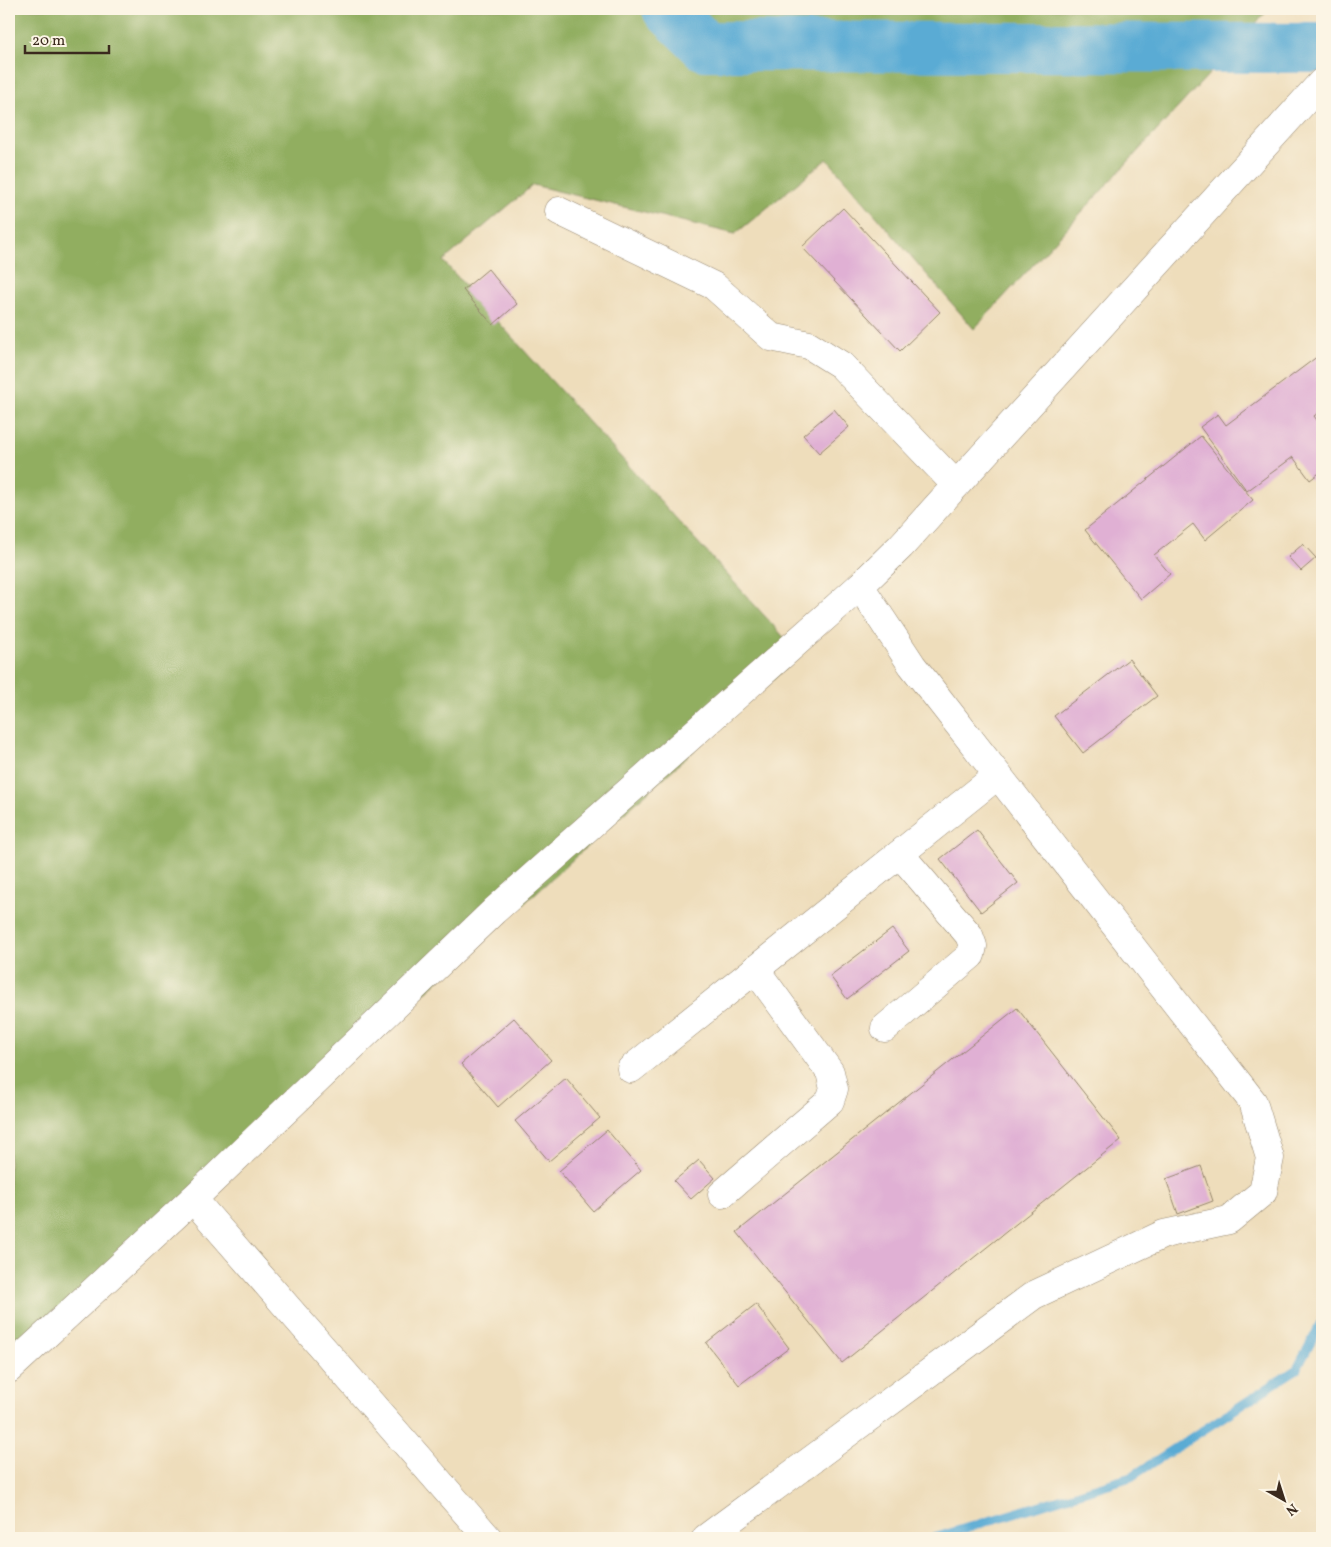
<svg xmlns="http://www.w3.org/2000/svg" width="1331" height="1547" viewBox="0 0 1331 1547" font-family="Vollkorn,serif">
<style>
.forest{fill:#91ae60;stroke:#666c3f}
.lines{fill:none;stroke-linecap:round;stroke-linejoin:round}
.stream{stroke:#5aabd4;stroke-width:9}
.river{stroke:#5aabd4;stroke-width:50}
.building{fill:#e0b0d4}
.minor-casing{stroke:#94846c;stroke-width:29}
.minor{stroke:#fff;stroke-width:28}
</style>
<rect width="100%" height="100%" fill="#fcf5e5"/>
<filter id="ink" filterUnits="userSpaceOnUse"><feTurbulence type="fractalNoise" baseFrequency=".02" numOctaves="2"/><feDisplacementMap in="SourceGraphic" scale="10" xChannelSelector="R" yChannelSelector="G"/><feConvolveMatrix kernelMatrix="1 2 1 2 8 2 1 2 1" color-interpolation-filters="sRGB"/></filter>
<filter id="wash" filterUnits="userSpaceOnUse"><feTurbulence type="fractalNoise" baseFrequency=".0096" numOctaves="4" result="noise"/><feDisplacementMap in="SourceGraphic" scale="20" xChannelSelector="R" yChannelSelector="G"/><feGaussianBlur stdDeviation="1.12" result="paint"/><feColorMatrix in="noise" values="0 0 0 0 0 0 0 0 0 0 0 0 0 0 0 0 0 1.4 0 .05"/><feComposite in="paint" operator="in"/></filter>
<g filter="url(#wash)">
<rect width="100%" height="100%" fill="#edb"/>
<path class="forest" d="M9,9H1269L974,329L827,159L735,234L533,185L443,261L800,655L9,1367Z"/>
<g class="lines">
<g class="stream">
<path d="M1317,48L1322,59"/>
<path d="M934,1538L1131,1477L1297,1369L1322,1321"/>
</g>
<path class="river" d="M667,9L705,46L1317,48"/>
</g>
<g id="blocks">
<g class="building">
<path d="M843,208L940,312L900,351L802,247Z"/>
<path d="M488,269L517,304L493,325L463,290Z"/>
<path d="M1322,353V410L1314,416L1322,427V471L1310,480L1293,457L1247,491L1200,427L1218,414L1226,425Z"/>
<path d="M834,409L849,427L819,453L803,435Z"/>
<path d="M1201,436L1253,500L1205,540L1193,524L1154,555L1170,574L1141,599L1085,530Z"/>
<path d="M1303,544L1316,558L1301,571L1288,557Z"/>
<path d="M1129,659L1157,696L1083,753L1054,716Z"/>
<path d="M977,830L1018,883L981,912L940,859Z"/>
<path d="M892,929L909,951L847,999L830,976Z"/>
<path d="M1017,1008L1121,1140L842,1363L737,1232Z"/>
<path d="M514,1018L551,1060L498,1107L461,1064Z"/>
<path d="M566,1078L600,1118L549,1161L515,1121Z"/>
<path d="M607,1130L641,1170L593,1211L559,1171Z"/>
<path d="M699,1160L715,1178L691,1199L674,1181Z"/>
<path d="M1201,1166L1213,1201L1178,1214L1166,1179Z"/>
<path d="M756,1304L789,1348L739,1385L706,1343Z"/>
</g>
</g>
</g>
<g filter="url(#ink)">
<use href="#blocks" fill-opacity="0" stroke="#94846c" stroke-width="1"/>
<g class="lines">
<g class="minor-casing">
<g id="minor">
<path d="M559,211L714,286L771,337L809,345L841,365L956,485"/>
<path d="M885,1028L971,955L973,946L969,935L900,854"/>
<path d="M631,1069L998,775"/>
<path d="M722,1194L830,1101L834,1089L830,1072L755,969"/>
<path d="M193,1199L488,1538"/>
<path d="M9,1369L193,1199L494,911L860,586"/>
<path d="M706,1538L1034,1295L1164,1234L1229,1220L1263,1192L1270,1158L1253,1102L912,665L860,586L901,546L1322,82"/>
</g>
</g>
<use href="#minor" class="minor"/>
</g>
</g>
<rect width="1331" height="1547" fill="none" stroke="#fcf5e5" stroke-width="30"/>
<g transform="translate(1284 1500) rotate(141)" stroke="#fcf5e5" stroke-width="4" paint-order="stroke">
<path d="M0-4L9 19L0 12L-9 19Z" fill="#3b2a1e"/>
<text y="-8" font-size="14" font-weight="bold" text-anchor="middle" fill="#3b2a1e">N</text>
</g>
<path d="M25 45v8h84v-8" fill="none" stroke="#3b2a1e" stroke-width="2.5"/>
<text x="32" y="45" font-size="15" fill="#3b2a1e" stroke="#fcf5e5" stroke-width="4" paint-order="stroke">20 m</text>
</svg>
